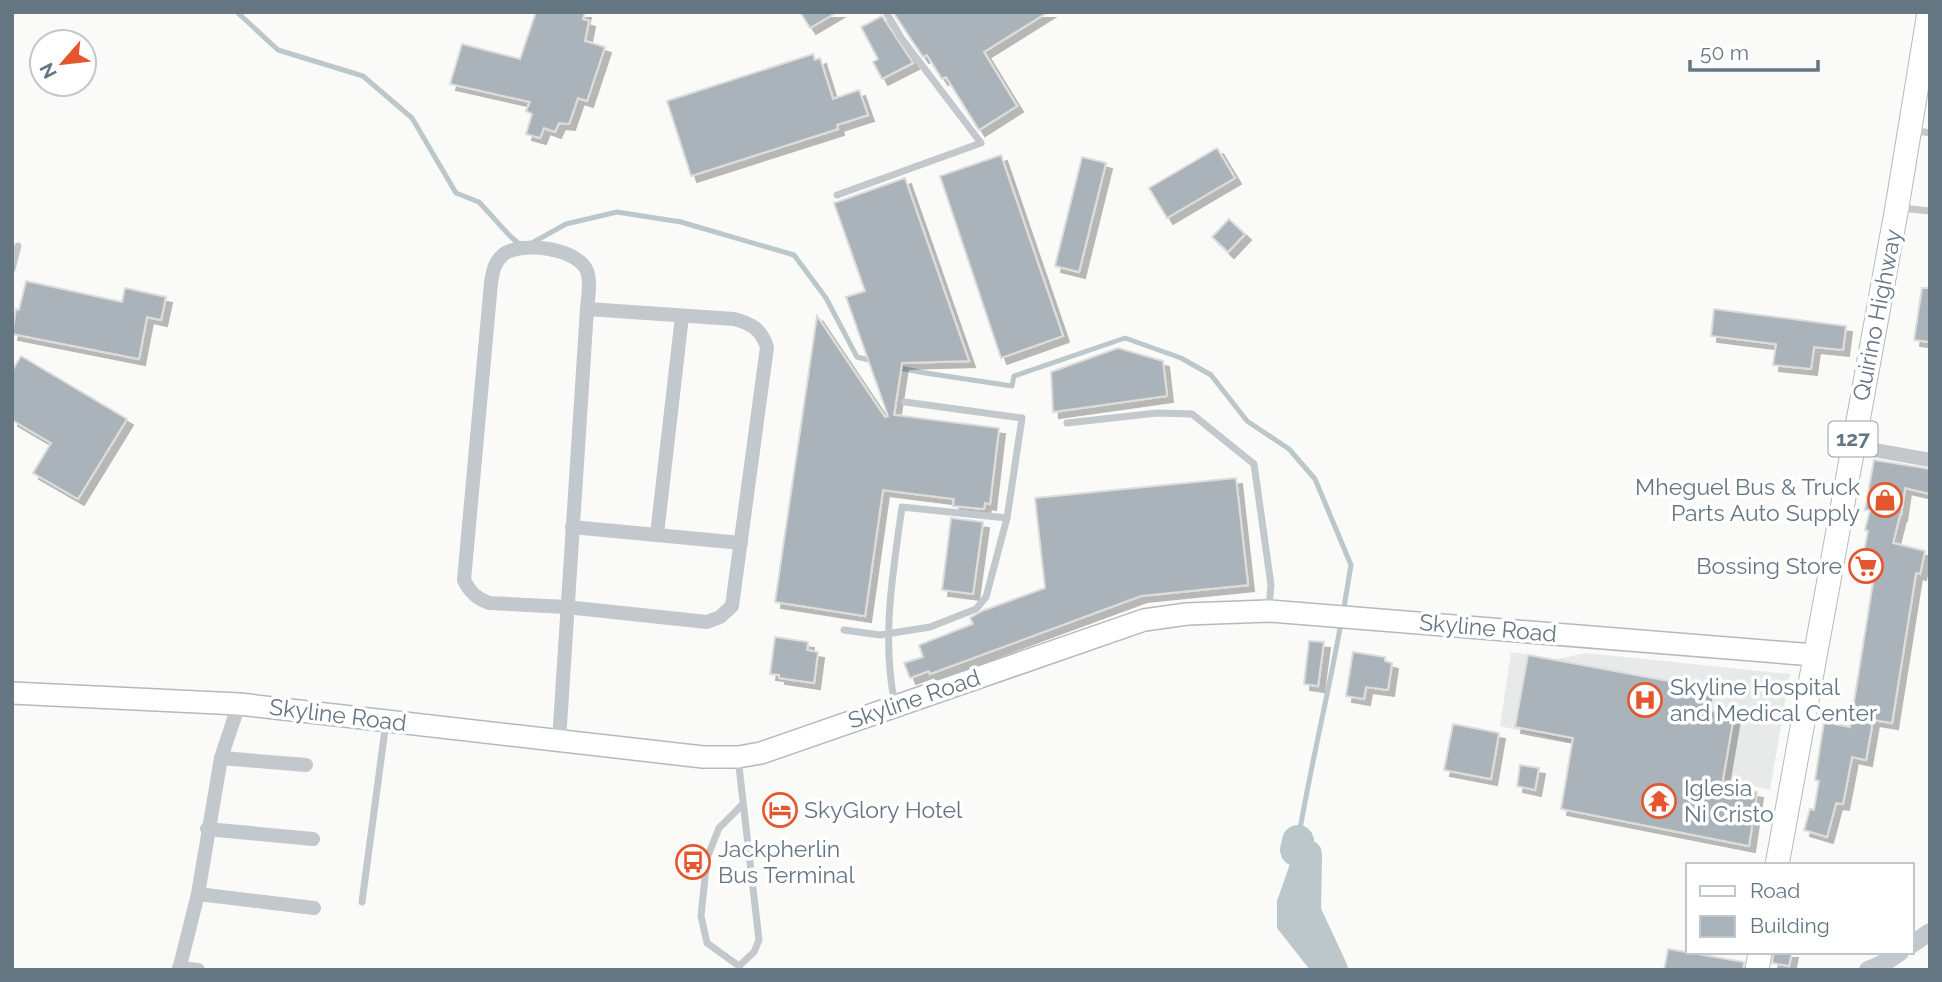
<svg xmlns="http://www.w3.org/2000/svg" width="1942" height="982" viewBox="0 0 1942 982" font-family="Raleway,sans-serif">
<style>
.built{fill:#e8e9e9}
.water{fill:#bbc7cb}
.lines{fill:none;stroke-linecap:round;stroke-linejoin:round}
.stream{stroke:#bbc7cb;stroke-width:5}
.river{stroke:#bbc7cb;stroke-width:32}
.building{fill:#aab3b9;stroke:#dcdcda;stroke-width:2;filter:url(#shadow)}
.secondary-casing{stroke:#b3babf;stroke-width:24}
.primary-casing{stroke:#b5babe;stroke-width:25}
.service{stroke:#c3c8cc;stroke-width:7}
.minor{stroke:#c3c8cc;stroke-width:14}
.tertiary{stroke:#c3c8cc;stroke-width:18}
.secondary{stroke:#fff;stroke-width:21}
.primary{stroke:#fff;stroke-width:23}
.labels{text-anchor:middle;stroke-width:7;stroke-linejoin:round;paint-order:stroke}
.shield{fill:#fff;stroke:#939fa8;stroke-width:2}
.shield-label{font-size:21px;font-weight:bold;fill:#657683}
.street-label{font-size:23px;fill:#657683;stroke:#fff}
.poi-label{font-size:23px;fill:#657683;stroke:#fff;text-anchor:start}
</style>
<defs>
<filter id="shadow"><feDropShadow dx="6" dy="6" stdDeviation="0" flood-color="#0004"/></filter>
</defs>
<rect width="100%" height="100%" fill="#fafaf8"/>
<path class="built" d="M1511,652L1557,659L1586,653L1790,674L1770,790L1500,726Z"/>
<path class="water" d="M1298,841L1311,880L1317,918L1342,970H1310L1277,928V901Z"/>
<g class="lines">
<g class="stream">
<path d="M237,12L278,50L363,76L412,118L456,193L479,202L510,236L518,243L523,244"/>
<path d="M532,243L566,224L617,212L681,222L794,255L826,298L857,357L873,361"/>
<path d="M896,367L919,372L1012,386L1014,376L1125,338L1181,358L1211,375L1247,421L1289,449L1315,479L1351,565L1343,613"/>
<path d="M1298,841C1310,768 1328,696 1341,623"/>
</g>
<path class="river" d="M1298,841L1296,850L1306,855L1305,912L1332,970"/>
</g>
<g class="building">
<path d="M536,12H585L583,19L589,21L585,41L605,47L587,101L578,98L569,124L559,123L555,132L544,128L540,138L526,134L532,114L526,111L530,102L450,84L462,44L520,59Z"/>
<path d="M800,12H837L810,28Z"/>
<path d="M893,12H1048L984,52L1017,106L979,130L946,77L942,79L927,55L923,57Z"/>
<path d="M882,16L913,63L882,79L873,62L878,59L861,27Z"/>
<path d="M813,54L815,60L820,58L833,99L859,90L868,115L837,125L838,129L691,176L667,101Z"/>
<path d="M1217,148L1235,178L1167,218L1149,188Z"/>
<path d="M1001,155L1063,336L1001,358L940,176Z"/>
<path d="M1082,157L1106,163L1079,272L1055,266Z"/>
<path d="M905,178L969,361L902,363L894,415L999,428L990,504L985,503L984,509L953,506L954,499L883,490L865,616L775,602L817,316L885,417L888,416L846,297L865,291L834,203Z"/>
<path d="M1229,219L1245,234L1228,252L1212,237Z"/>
<path d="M26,281L122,302L125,288L166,297L161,320L147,317L139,359L12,334L16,309L19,310Z"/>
<path d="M1922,288H1930V342L1914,340Z"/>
<path d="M1714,309L1846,326L1843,350L1814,347L1811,369L1773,365L1776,344L1711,336Z"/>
<path d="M1118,348L1163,361L1167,396L1053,412L1051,372Z"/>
<path d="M21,356L127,419L78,499L33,473L51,443L12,420V371Z"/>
<path d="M1874,460L1930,469V494L1905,488L1901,515H1900L1893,543L1925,551L1920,574L1916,573L1892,723L1873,720L1866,760L1852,757L1843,804L1836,803L1827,837L1804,830L1810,809L1814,810L1819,781L1815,780L1824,722L1850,727L1876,564L1862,561L1868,531L1865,530L1870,510H1865Z"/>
<path d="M1236,478L1248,585L1141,596L930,674L929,671L910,678L904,663L923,657L919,645L973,624L970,618L982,611L1045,588L1035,498Z"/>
<path d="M951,518L983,522L973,594L942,590Z"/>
<path d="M775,637L808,642L807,650L818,652L814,683L779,678V675L770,674Z"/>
<path d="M1309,641L1324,642L1318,686L1304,684Z"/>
<path d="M1353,652L1385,657V661L1392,663L1388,690L1366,687L1364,699L1346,696Z"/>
<path d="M1528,655L1706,688L1703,709L1734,715L1722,785L1757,792L1749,846L1561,809L1573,738L1515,727Z"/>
<path d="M1453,724L1499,733L1491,779L1444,770Z"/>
<path d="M1520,765L1539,768L1535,790L1517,786Z"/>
<path d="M1668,949L1744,962L1743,970H1664Z"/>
<path d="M1774,952H1792L1789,966L1772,963Z"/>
</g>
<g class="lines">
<g class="secondary-casing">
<path id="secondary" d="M12,693L239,704L703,757H738L761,753L1144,620L1187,614L1269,611L1814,655"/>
</g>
<g class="primary-casing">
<g id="primary">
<path d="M1777,865L1897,207L1929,12"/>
<path d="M1757,970L1760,952"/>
</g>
</g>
<g class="service">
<path d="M1913,130L1930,133"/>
<path d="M837,195L981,143L902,39L886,12"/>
<path d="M1901,208L1930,211"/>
<path d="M12,269L18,246"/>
<path d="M1067,423L1157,413L1192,414L1254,464L1271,585L1269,607"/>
<path d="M844,630L880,635L930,627L976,609L986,597L1007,518L1022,418L905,402"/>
<path d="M895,704C881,640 893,571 902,507L1007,518"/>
<path d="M738,758L759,940L754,952L739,966"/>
<path d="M362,902L386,722"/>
<path d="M740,970L739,966L707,943L701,916L707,858L719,828L742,805"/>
</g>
<g class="minor">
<path d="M1852,446L1930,460"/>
<path d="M572,527L741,543"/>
<path d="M657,534L682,316"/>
<path d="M559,741L587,309C588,298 591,282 587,271C578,248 522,241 504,254C494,262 493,271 491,283L464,580C470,592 476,598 489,603L566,607L707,622L720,617L732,606L767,347C761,329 752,324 734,319L587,309"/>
<path d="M221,758L306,765"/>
<path d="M207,829L313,839"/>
<path d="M198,894L314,908"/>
<path d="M179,968L198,970"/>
<path d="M179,970L198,894L221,758L239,704"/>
</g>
<g class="tertiary">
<path d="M1912,944L1930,932"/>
<path d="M1868,970L1884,963L1900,952"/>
</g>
<use href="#secondary" class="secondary"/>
<use href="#primary" class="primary"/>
</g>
<defs>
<g id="shop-ring" transform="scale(1.75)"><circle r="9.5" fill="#fff" stroke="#e4572e" stroke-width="1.5"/><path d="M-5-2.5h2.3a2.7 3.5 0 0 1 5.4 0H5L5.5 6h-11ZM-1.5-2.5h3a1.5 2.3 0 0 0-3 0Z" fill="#e4572e"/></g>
<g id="supermarket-ring" transform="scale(1.75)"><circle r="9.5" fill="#fff" stroke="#e4572e" stroke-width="1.5"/><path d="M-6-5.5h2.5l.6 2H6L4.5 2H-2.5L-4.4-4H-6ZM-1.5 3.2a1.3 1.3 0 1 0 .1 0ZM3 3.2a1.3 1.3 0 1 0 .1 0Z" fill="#e4572e"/></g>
<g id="hospital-ring" transform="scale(1.75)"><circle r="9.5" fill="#fff" stroke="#e4572e" stroke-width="1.5"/><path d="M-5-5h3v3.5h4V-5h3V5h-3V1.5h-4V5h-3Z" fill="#e4572e"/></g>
<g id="temple-ring" transform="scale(1.75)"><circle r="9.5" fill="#fff" stroke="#e4572e" stroke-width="1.5"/><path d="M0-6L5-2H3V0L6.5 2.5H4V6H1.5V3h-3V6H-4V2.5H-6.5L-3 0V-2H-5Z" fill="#e4572e"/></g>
<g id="hotel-ring" transform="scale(1.75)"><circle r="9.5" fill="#fff" stroke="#e4572e" stroke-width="1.5"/><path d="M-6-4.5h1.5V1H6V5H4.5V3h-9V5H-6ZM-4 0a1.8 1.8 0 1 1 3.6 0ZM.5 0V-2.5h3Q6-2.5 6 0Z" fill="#e4572e"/></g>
<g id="bus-ring" transform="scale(1.75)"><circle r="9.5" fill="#fff" stroke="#e4572e" stroke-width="1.5"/><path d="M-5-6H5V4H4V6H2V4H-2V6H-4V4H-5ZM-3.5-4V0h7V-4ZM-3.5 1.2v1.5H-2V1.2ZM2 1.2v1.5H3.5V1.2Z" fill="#e4572e"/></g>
</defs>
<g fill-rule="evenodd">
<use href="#shop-ring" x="1885" y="500"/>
<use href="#supermarket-ring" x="1866" y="566"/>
<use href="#hospital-ring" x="1645" y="700"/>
<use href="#temple-ring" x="1659" y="801"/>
<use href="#hotel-ring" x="780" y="810"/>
<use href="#bus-ring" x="693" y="862"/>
</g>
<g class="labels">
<rect class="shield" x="1828.5" y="421.5" width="49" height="35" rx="5"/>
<g class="shield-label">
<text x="1853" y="446">127</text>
</g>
<g class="street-label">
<text transform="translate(1877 315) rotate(-79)" y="8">Quirino Highway</text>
<text transform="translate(1488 628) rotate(5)" y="8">Skyline Road</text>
<text transform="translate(914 699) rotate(-19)" y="8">Skyline Road</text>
<text transform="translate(338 715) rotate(7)" y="8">Skyline Road</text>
</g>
<g class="poi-label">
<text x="1860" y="495" text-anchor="end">Mheguel Bus &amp; Truck<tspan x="1860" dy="26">Parts Auto Supply</tspan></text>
<text x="1842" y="574" text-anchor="end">Bossing Store</text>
<text x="1670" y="695">Skyline Hospital<tspan x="1670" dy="26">and Medical Center</tspan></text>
<text x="1684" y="796">Iglesia<tspan x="1684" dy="26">Ni Cristo</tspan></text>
<text x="804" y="818">SkyGlory Hotel</text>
<text x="718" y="857">Jackpherlin<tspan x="718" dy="26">Bus Terminal</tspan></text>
</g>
</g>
<rect width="1942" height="982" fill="none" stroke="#657683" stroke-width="28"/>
<rect x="1686" y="863" width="228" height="91" fill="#ffffff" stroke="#c1c8cd" stroke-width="2"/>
<rect x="1700" y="886" width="35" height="10" fill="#ffffff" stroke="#c1c8cd" stroke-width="2"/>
<text x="1750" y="898" font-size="21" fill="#657683">Road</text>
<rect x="1700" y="916" width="35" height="21" fill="#aab3b9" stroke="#c1c8cd" stroke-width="2"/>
<text x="1750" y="933" font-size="21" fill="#657683">Building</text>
<g transform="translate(63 63) rotate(242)"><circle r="33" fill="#ffffff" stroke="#c1c8cd" stroke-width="2"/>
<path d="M0-5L12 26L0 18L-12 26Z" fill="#e4572e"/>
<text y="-10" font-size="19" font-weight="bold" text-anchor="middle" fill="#657683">N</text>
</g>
<path d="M1690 60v10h128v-10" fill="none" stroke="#657683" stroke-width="3.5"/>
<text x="1700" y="60" font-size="21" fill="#657683" stroke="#ffffff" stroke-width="5" paint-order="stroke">50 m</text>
</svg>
